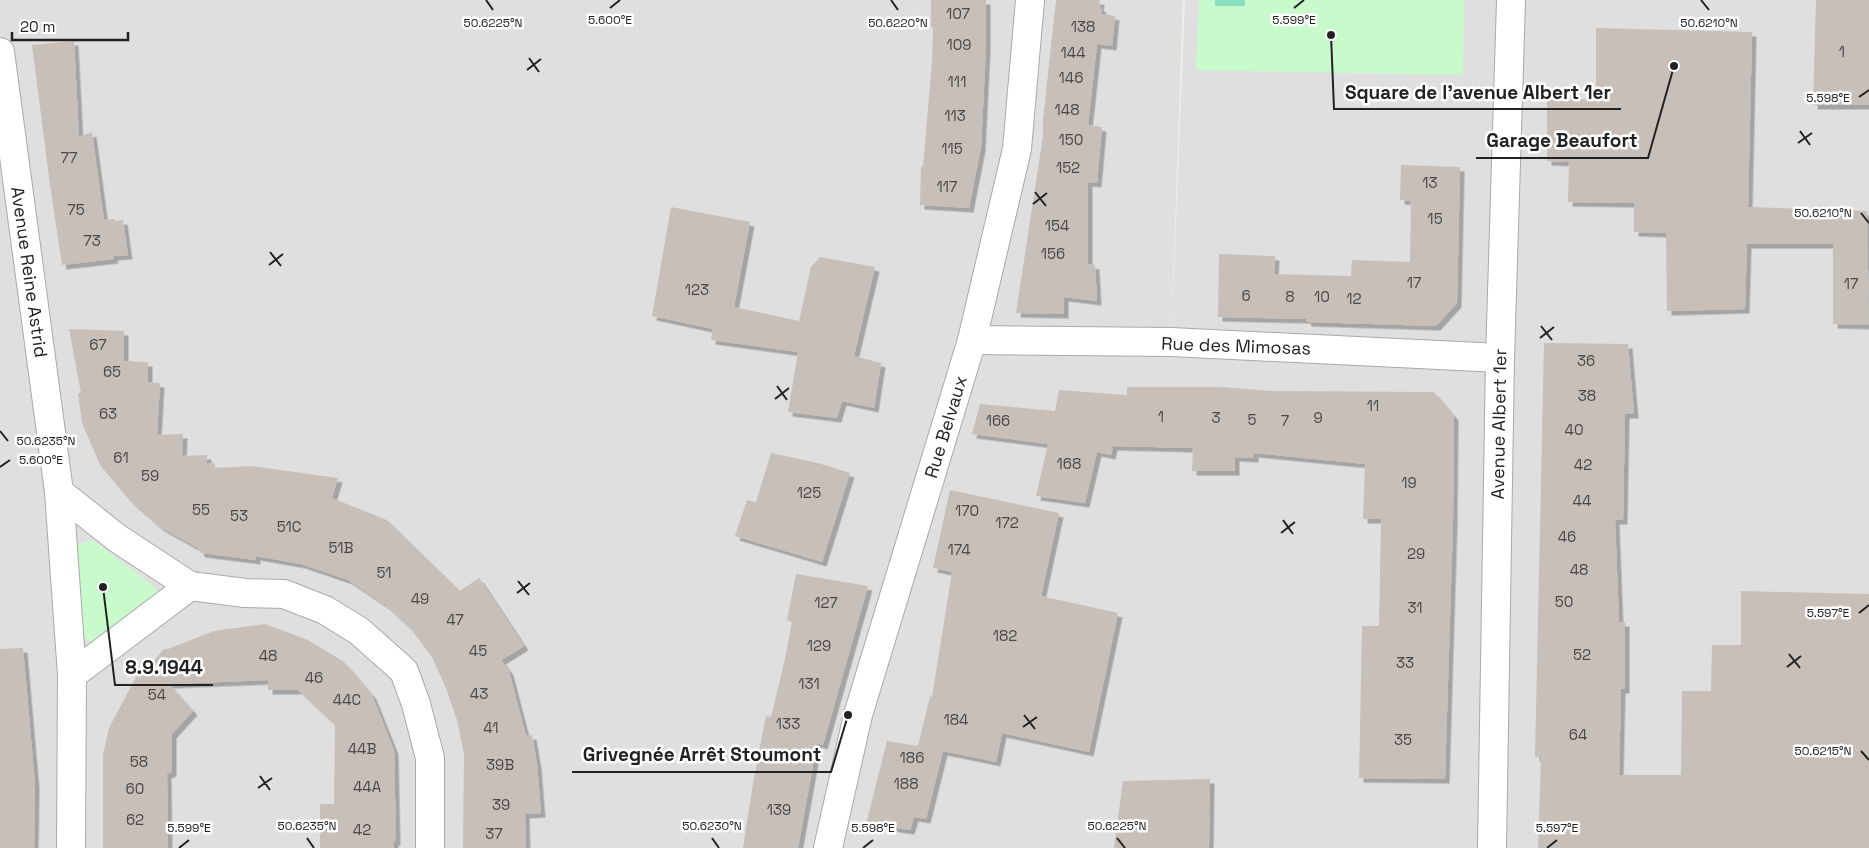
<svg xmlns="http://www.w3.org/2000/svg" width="1869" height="848" viewBox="0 0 1869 848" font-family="'Space Grotesk',sans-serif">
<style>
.residential{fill:#e0dfdf}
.park{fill:#c8facc}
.pitch{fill:#88e0be}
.building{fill:#c7bfb8;filter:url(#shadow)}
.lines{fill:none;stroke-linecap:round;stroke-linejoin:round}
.street-casing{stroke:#a9a9a9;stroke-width:30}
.street{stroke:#fff;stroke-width:28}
.ticks{fill:none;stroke:#222;stroke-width:2}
.labels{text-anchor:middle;stroke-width:5;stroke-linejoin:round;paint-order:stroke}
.number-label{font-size:15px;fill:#4b4948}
.street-label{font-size:18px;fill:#222;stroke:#fff}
.ticks-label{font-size:12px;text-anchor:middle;fill:#222;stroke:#fff;stroke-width:5;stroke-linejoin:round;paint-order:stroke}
.leader{fill:none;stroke:#222;stroke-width:2}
.callout-dot{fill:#222;stroke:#fff;stroke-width:2}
.callout-label{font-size:19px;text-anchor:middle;font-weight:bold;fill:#222;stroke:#fff;stroke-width:5;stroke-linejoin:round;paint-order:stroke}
</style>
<defs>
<filter id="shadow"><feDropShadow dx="4.5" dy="4.5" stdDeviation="0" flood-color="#0004"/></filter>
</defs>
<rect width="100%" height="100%" fill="#f2efe9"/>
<path class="residential" d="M0,0H1183L1171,341L1156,456L1171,342L1185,0H1869V848H0Z"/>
<g class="park">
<path d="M1199,0H1464L1463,75L1196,70Z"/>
<path d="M90,540L97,543L152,585L157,590L154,598L98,642H91L78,633L72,551L80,544Z"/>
</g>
<rect class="pitch" x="1215" y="0" width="30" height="6"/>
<g class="building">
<path d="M931,0H986V48L981,147L969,208L920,205L921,167L923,166L932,62L933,28L931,27Z"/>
<path d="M1056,0H1100L1099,7L1102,8V14L1115,16L1112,46L1097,44L1088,125L1102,127L1097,183L1088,182V264L1095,265L1097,301L1064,297V314L1016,313L1043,136V120Z"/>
<path d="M1816,0H1869V105H1813Z"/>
<path d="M1596,28L1752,32L1748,207L1867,211L1869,325L1833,324V244H1747L1745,309L1667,311L1666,233L1634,232V203L1568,202L1569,162L1547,161V100L1596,99Z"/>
<path d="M74,41L79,137L92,132L104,220L115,219V221L123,220L128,255L113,256L114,259L62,265L50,185L32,45Z"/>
<path d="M1401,165L1460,167L1457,303L1436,326L1307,322L1306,319L1218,317L1219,254L1275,256L1274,274L1351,276L1352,260L1410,262L1411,201L1400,200Z"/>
<path d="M671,207L750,222L734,307L799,321L811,267L820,257L875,267L854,356L881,363L874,408L842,401L837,418L788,412L798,352L711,340L713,329L652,316Z"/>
<path d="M69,329L124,331V361L148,362V382L160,383L157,435L183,434L182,456L207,455V464L215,463V468L252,466L338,478L332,498L387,520L460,591L479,578L524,646L501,660L509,671L526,736L532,735L537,764L541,813L525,814L526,848H463L464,754L457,720L446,688L432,657L411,629L385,605L348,580L301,564L256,556V560L201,553L198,548L160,527L132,503L100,465L82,423L78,393H81Z"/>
<path d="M1544,343L1628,344L1634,414H1625L1623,520H1615L1619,622H1625V689H1621L1619,775H1681L1682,691H1711L1712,645H1741V591L1869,594V848H1538L1541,757H1535Z"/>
<path d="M1127,387H1221L1270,391L1434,392L1454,416L1453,521L1445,779L1359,778L1362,626H1379L1381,519H1363L1365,464L1254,453V458L1235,457V471H1192L1193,448L1113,446L1111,455L1097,452L1085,503L1036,496L1048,444L972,434L980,404L1055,411L1059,390L1127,395Z"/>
<path d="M771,453L818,463L850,473L822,562L735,536L747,500L756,502Z"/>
<path d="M950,490L1059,513L1041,596L1118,613L1089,752L1002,733L996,762L943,751L926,819L914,817L910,830L866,824L887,741L918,746L930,696L932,697L952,572L933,568Z"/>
<path d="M796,574L868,586L823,745L817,743L798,848H743L753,783L766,716L771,717L785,659L792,622L787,620Z"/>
<path d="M265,624L308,640L344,662L372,695L394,750L396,841H394V848H320V804H334L335,725L298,690H268V680L169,684L193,711L172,734V772L167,774L168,848H103V755L109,728L146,658L151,664L164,649H168L214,631Z"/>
<path d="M23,648L35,784L34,848H0V649Z"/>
<path d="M1210,779L1209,848H1114L1123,781Z"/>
</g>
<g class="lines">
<g class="street-casing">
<g id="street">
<path d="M0,52L59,492L72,675L71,848"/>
<path d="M972,340L1171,342L1500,358"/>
<path d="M59,492L117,538L190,586L245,593L284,594L325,610L359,631L404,671L416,704L430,758V848"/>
<path d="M72,675L190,586"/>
<path d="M828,848L858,715L972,340L1017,149L1030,0"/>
<path d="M1492,848L1500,358L1511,0"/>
</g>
</g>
<use href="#street" class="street"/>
</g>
<path class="ticks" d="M486,0L493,10M891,0L898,10M1701,0L1709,10M610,8L620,0M1294,8L1304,0M529,58L539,72M527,70L541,59M1859,97L1869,90M1800,131L1810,145M1798,143L1812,133M1035,192L1046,206M1033,204L1047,193M1861,213L1869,223M270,252L281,266M269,265L283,254M1541,326L1552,340M1540,338L1554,327M777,386L787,400M775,399L789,388M0,431L8,441M0,467L10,460M1283,520L1293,534M1281,533L1295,522M518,581L529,595M517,593L530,583M1859,613L1869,605M1789,654L1800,668M1787,667L1801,656M1024,715L1035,729M1023,727L1037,717M1861,751L1869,760M260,776L270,790M258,788L272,778M307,838L314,848M712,838L719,848M1117,838L1125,848M179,848L189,840M863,848L873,840M1547,848L1557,840"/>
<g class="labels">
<g class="number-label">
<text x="958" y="19">107</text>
<text x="1083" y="32">138</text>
<text x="959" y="50">109</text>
<text x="1842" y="57">1</text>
<text x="1073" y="58">144</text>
<text x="1071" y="83">146</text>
<text x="957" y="87">111</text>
<text x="1067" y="115">148</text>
<text x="955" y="121">113</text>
<text x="1071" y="145">150</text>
<text x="952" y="154">115</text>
<text x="69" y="163">77</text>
<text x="1068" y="173">152</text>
<text x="1430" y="188">13</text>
<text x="947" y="192">117</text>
<text x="76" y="215">75</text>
<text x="1435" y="224">15</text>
<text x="1057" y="231">154</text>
<text x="92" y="246">73</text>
<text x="1053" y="259">156</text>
<text x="1414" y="288">17</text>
<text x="1851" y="289">17</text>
<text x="697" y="295">123</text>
<text x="1246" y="301">6</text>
<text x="1290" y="302">8</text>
<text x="1322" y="302">10</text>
<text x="1354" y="304">12</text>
<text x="98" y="350">67</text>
<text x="1586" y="366">36</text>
<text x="112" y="377">65</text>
<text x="1587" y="401">38</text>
<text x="1373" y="411">11</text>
<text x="108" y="419">63</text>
<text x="1161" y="422">1</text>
<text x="1216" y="423">3</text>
<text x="1318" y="423">9</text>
<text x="1252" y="425">5</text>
<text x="998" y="426">166</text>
<text x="1285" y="426">7</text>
<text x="1574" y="435">40</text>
<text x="121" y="463">61</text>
<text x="1069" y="469">168</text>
<text x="1583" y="470">42</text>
<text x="150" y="481">59</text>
<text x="1409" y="488">19</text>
<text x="809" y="498">125</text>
<text x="1582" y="506">44</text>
<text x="201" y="515">55</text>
<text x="967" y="516">170</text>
<text x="239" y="521">53</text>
<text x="1007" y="528">172</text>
<text x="289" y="532">51C</text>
<text x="1567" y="542">46</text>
<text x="341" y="553">51B</text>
<text x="959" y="555">174</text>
<text x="1416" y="559">29</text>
<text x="1579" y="575">48</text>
<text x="384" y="578">51</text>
<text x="420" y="604">49</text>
<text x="1564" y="607">50</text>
<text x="826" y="608">127</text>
<text x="1415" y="613">31</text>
<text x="455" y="625">47</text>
<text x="1005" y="641">182</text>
<text x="819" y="651">129</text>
<text x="478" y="656">45</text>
<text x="1582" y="660">52</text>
<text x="268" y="661">48</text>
<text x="1405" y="668">33</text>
<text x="314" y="683">46</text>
<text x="809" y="689">131</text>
<text x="479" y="699">43</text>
<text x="157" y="700">54</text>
<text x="347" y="705">44C</text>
<text x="956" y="725">184</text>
<text x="788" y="729">133</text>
<text x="491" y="733">41</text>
<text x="1578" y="740">64</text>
<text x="1403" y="745">35</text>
<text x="362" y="754">44B</text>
<text x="912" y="763">186</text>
<text x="139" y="767">58</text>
<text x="500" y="770">39B</text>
<text x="906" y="789">188</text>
<text x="367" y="792">44A</text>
<text x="135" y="794">60</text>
<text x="501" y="810">39</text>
<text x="779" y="815">139</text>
<text x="135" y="825">62</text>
<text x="362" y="835">42</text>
<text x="494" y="839">37</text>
</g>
<g class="street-label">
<text transform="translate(29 272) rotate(82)" y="6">Avenue Reine Astrid</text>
<text transform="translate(1236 346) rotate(2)" y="6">Rue des Mimosas</text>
<text transform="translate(1499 424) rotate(-89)" y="6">Avenue Albert 1er</text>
<text transform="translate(946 427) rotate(-73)" y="6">Rue Belvaux</text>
</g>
</g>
<g class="ticks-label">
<text x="610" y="24">5.600°E</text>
<text x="1294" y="24">5.599°E</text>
<text x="493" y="27">50.6225°N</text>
<text x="898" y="27">50.6220°N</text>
<text x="1709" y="27">50.6210°N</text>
<text x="1828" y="102">5.598°E</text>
<text x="1823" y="217">50.6210°N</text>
<text x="46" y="445">50.6235°N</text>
<text x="41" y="464">5.600°E</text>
<text x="1828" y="617">5.597°E</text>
<text x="1823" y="755">50.6215°N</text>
<text x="307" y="830">50.6235°N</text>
<text x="712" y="830">50.6230°N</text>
<text x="1117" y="830">50.6225°N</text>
<text x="189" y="832">5.599°E</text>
<text x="873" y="832">5.598°E</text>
<text x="1557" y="832">5.597°E</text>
</g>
<path class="leader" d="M1331 35L1334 109H1621M1674 66L1648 158H1476M103 587L115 685H213M848 715L831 772H572"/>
<g class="callout-dot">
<circle cx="1331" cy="35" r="5"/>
<circle cx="1674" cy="66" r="5"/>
<circle cx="103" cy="587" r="5"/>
<circle cx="848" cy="715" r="5"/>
</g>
<g class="callout-label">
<text x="1478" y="99">Square de l'avenue Albert 1er</text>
<text x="1562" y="147">Garage Beaufort</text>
<text x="164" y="674">8.9.1944</text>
<text x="702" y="761">Grivegnée Arrêt Stoumont</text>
</g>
<path d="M12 32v8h116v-8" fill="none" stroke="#222222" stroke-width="2.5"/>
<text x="20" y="32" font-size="15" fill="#222222" stroke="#ffffff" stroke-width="4" paint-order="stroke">20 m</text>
</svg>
